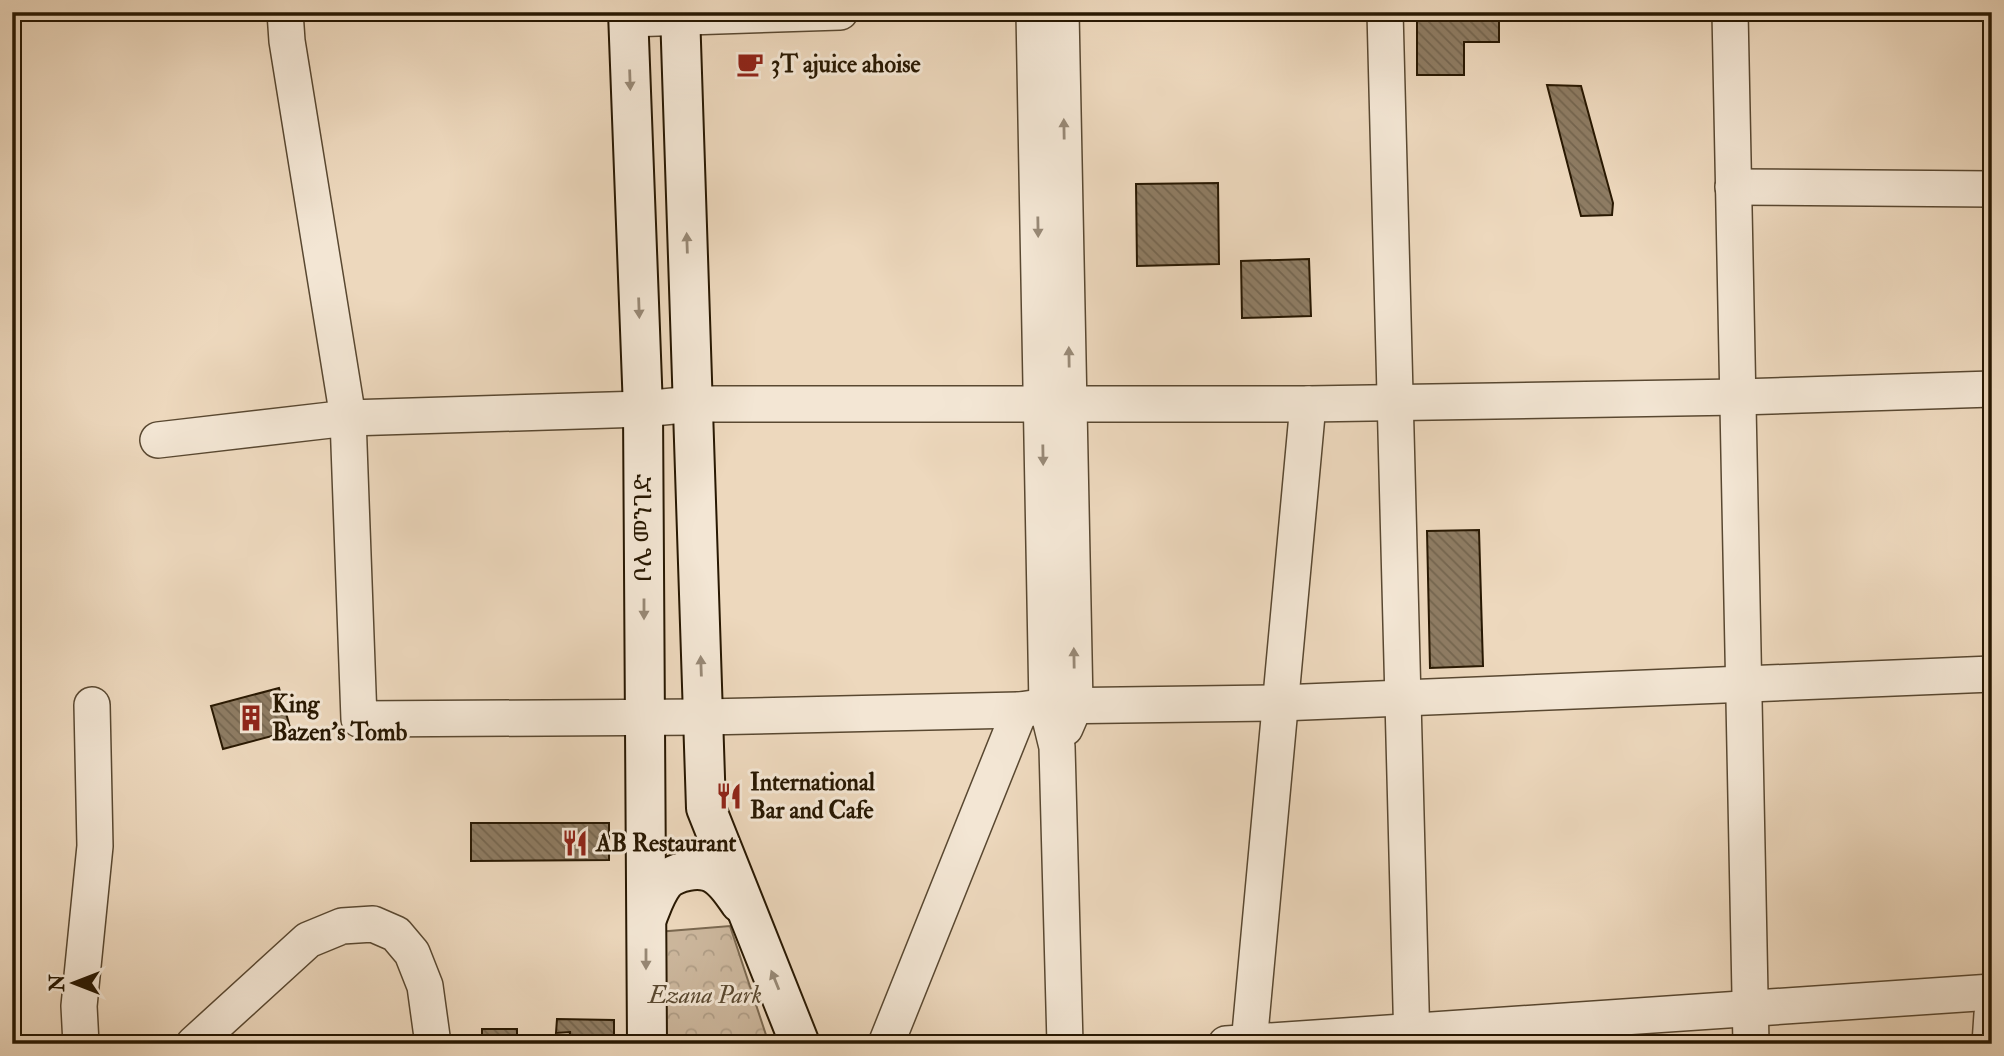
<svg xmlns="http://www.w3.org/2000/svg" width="2004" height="1056" viewBox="0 0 2004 1056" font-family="'IM FELL Double Pica','Noto Serif Ethiopic',serif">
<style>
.park{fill:url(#park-crowns);stroke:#7a6850;stroke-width:2}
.building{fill:url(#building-back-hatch);stroke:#281802;stroke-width:2}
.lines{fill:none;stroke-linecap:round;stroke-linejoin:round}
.street-casing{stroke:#594831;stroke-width:38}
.secondary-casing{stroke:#281802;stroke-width:42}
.street{stroke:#f3e6d4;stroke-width:35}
.secondary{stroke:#f3e6d4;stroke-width:38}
.oneway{fill:#988976}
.labels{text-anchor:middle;stroke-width:6;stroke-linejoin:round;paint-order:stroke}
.poi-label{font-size:24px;font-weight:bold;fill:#281802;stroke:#f3e6d4;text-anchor:start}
.street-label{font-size:24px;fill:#281802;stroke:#f3e6d4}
.park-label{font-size:24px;font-style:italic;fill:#594830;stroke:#f3e6d4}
</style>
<defs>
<pattern id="park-crowns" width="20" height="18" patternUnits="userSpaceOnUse" patternTransform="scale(1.75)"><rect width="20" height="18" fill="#ccb79d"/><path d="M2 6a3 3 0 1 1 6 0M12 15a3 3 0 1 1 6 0" fill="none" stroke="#af9d86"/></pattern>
<pattern id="building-back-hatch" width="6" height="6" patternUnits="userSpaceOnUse" patternTransform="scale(1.75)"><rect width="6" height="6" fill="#8e7c63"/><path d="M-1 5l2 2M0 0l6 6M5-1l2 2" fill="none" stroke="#74654f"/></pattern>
</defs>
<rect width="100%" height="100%" fill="#edd8bd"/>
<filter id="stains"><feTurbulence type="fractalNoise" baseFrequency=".00286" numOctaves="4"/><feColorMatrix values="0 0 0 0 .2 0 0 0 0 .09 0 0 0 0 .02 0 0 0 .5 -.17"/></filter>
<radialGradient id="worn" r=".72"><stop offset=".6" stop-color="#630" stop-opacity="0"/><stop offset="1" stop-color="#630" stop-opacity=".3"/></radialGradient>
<path class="park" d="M730,926L769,1044H661L657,932Z"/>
<g class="building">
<path d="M1499,16V42H1464V75H1417V17Z"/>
<path d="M1547,85L1581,86L1613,203L1612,215L1581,216Z"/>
<path d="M1218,183L1219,264L1137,266L1136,184Z"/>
<path d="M1309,259L1311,316L1242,318L1241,261Z"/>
<path d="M1479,530L1483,666L1430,668L1427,531Z"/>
<path d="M279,688L291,731L223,749L211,706Z"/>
<path d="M471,823H609V860L471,861Z"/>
<path d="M557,1019L614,1020V1044H569L570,1032L556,1033Z"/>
<rect x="482" y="1029" width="35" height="15"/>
</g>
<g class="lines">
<g class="street-casing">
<g id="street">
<path d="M285,12L287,41L348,418L359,719L703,717L1020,710L1047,706L1280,703L1992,674"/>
<path d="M1034,12L1047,706L1057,747L1065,1044"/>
<path d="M1061,12L1075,705L1065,728"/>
<path d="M1385,12L1412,1044"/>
<path d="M1730,12L1751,1044"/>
<path d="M628,19L840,12"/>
<path d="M1733,187L1992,189"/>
<path d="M158,440L348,418L643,409L693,404H1308L1738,397L1992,389"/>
<path d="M81,1044L79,1006L95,846L92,705"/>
<path d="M194,1044L308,940L342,926L373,924L396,934L412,953L425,986L433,1044"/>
<path d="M886,1044L1020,710"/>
<path d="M1226,1044L1992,992"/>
<path d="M1249,1044L1308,404"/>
<path d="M1990,1044L1992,1014"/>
</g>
</g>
<g class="secondary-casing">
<g id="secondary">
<path d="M628,12L643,409L647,1044"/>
<path d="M680,12L706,808L800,1044"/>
<path d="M647,918C652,906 656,893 664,883C673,871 701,866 714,874C725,880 733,893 740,903"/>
</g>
</g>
<use href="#street" class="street"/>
<use href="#secondary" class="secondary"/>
</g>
<defs><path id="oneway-solid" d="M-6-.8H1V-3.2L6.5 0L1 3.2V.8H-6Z" transform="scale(1.75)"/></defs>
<g class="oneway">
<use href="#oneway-solid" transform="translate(630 80) rotate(88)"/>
<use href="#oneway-solid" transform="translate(1064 129) rotate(-91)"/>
<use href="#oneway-solid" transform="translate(1038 227) rotate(89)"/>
<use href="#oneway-solid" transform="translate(687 243) rotate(-92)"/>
<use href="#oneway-solid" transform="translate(639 308) rotate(88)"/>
<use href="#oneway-solid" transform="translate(1069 357) rotate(-91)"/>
<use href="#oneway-solid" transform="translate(1043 455) rotate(89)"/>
<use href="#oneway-solid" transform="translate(644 609) rotate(90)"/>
<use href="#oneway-solid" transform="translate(1074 658) rotate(-91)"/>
<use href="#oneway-solid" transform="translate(701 666) rotate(-92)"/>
<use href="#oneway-solid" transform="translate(646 959) rotate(90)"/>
<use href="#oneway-solid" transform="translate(775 980) rotate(-112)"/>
</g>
<defs>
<g id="cafe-bare" transform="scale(2.1)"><path d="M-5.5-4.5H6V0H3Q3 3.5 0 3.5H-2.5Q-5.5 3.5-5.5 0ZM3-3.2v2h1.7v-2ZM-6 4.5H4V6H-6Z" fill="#8f2418" stroke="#f3e6d4" stroke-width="2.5" paint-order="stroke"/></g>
<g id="building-bare" transform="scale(2.1)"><path d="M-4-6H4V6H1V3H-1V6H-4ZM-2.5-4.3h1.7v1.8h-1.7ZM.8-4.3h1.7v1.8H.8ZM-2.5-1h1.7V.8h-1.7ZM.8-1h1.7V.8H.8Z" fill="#8f2418" stroke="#f3e6d4" stroke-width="2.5" paint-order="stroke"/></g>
<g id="restaurant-bare" transform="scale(2.1)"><path d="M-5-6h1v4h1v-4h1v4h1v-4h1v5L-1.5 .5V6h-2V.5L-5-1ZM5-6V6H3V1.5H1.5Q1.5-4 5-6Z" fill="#8f2418" stroke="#f3e6d4" stroke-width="2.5" paint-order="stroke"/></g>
</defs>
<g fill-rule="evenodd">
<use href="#cafe-bare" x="750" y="64"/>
<use href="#building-bare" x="251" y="718"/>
<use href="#restaurant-bare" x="729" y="796"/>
<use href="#restaurant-bare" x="575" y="843"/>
</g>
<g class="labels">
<g class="poi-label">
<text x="771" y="72">3T ajuice ahoise</text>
<text x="272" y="712">King<tspan x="272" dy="28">Bazen's Tomb</tspan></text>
<text x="750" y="790">International<tspan x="750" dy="28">Bar and Cafe</tspan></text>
<text x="596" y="851">AB Restaurant</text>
</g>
<g class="street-label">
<text transform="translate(643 528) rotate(-90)" y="8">ቦሌ መንገድ</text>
</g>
<g class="park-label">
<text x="705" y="1003">Ezana Park</text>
</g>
</g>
<rect width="2004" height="1056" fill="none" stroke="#edd8bd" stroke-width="42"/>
<rect x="14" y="14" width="1976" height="1028" fill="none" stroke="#281802" stroke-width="3.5"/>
<rect x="21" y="21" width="1962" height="1014" fill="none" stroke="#281802" stroke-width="2"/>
<g transform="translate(74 983) rotate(270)" stroke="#f3e6d4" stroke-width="5" paint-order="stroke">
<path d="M0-5L12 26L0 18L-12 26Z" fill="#281802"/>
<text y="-10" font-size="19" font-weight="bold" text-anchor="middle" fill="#281802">N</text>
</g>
<rect width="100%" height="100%" filter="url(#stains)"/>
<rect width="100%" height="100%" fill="url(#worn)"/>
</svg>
